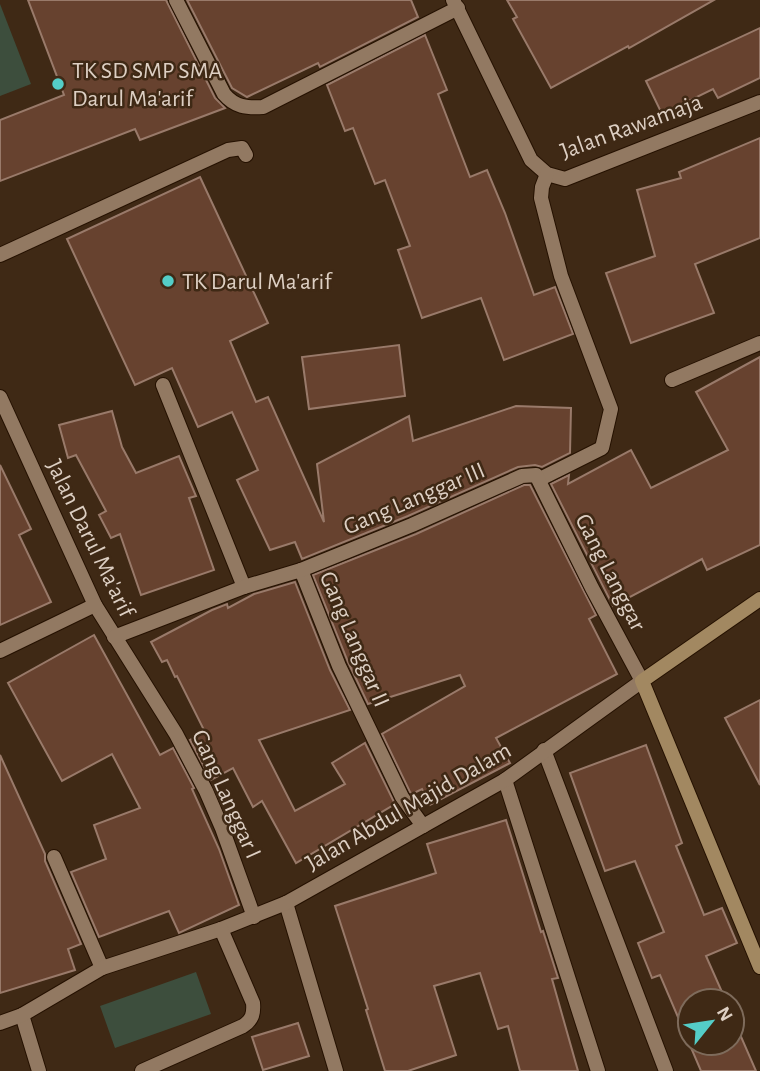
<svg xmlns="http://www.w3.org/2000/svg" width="760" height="1071" viewBox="0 0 760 1071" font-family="'Alegreya Sans',sans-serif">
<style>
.green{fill:#3d4e3d}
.building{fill:#67422f;stroke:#997a6a;stroke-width:2}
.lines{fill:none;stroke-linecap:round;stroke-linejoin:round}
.street-casing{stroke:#251100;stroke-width:16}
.secondary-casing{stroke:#251100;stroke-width:16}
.street{stroke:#927962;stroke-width:14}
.secondary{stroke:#a28861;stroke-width:14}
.poi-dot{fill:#54cdc7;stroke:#3f2915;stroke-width:2.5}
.labels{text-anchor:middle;stroke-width:5;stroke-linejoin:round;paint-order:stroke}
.poi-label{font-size:24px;fill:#ddcfc3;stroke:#3f2915;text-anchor:start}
.street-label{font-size:24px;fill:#ddcfc3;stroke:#3f2915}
</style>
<rect width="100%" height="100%" fill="#3f2915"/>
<g class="green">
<path d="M0,4L31,84L0,96Z"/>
<path d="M196,972L211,1014L115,1048L100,1006Z"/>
</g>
<g class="building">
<path d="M28,0H166L215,98L225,108L140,140L135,129L0,181V120L64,95Z"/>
<path d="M187,0H411L418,17L320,67L318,63L247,97L232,88Z"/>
<path d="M507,0H714L629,48L628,46L551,88L513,19L517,17Z"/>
<path d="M760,28V78L718,98L713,89L662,114L646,81Z"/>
<path d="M425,35L447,90L438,94L470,177L487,170L505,213L534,295L555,287L573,334L504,360L481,298L422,318L398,250L410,246L385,180L375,184L353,128L345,131L327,85Z"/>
<path d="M760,138V238L695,264L714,313L631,343L606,273L655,256L637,190L681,178L679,172Z"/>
<path d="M200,177L268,323L230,341L256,402L268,397L324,522L317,464L409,416L413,441L516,406L571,408L570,453L542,467L535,465L518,467L408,516L302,559L295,542L270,550L237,480L258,470L232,412L198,427L172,368L135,385L67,239Z"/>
<path d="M399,345L405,396L309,409L302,357Z"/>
<path d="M760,357V545L707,570L702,559L613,606L551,484L569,475L568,484L631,450L651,488L728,450L696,392Z"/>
<path d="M112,411L122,447L136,473L179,456L196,496L189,498L214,570L141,595L120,534L111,538L99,515L106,511L76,455L68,458L59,425Z"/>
<path d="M0,465L31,529L19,535L51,602L0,625Z"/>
<path d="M524,485H530L596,615L589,619L617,674L496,738L510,763L430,805L422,789L412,794L410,792L382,734L465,686L460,675L368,704L348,662L313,575L416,534Z"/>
<path d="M295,582L330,670L350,710L259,740L295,811L345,784L332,763L365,743L395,804L296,863L262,801L253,807L233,768L211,780L190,740L205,732L177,676L175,677L167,660L162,662L151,642L212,610L227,604L228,608L254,594Z"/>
<path d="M94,635L160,755L173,748L194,788L192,789L219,849L239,905L179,933L169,911L99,937L71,872L106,859L94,825L140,808L112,754L62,781L8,683Z"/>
<path d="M760,700V785L725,718Z"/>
<path d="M646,745L682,843L676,846L704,915L722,908L737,943L706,956L726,1001H690V1043H732V1016L756,1071H701L660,975L652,978L638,943L664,932L635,861L605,871L570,773Z"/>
<path d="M0,755L45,854V861L81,944L68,949L75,970L0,993Z"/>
<path d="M506,820L541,932L543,931L558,978L552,979L578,1071H520L508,1026L498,1029L480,973L434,986L456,1055L408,1071H385L366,1010L368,1009L335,906L436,873L427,844Z"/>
<path d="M298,1023L309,1056L263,1070L252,1037Z"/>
</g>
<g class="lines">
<g class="street-casing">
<g id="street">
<path d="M176,0L224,94C235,107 246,108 263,107L458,8"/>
<path d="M453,0L531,160L547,174L565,179L760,102"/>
<path d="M0,255L228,150L242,148L246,155"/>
<path d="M672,380L760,343"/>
<path d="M163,385L244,587"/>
<path d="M0,397L95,605L176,734L206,791L222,828L254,917"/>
<path d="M540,479L602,448L611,409L561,276L541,198L542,187L547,174"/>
<path d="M114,637L244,587L301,570L339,666L402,797L423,826"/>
<path d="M0,651L95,605"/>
<path d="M544,750L666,1071"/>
<path d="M505,780L598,1071"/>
<path d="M54,857L102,968"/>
<path d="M286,903L336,1071"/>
<path d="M22,1015L39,1071"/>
<path d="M0,1023L22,1015L102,968L221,929L286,903L505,780L642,681L592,588L536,475L522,476L412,525L301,570"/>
<path d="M142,1071L243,1026C252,1020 254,1014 253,1003L221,929"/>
</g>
</g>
<g class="secondary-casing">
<path id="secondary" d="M760,599L642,681L760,967"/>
</g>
<use href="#street" class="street"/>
<use href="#secondary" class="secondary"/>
</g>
<g class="poi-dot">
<circle cx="58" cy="84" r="7"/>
<circle cx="168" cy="281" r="7"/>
</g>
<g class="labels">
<g class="poi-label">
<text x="72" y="78">TK SD SMP SMA<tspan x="72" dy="28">Darul Ma'arif</tspan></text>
<text x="182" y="289">TK Darul Ma'arif</text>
</g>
<g class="street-label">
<text transform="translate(631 126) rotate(-20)" y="8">Jalan Rawamaja</text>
<text transform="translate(414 498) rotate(-23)" y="8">Gang Langgar III</text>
<text transform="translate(91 538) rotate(64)" y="8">Jalan Darul Ma'arif</text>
<text transform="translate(611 572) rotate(63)" y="8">Gang Langgar</text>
<text transform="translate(355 639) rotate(67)" y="8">Gang Langgar II</text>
<text transform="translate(227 794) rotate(66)" y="8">Gang Langgar I</text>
<text transform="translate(408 806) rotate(-30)" y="8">Jalan Abdul Majid Dalam</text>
</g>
</g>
<g transform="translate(711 1022) rotate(60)"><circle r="33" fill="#3f2915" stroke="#7e6b5b" stroke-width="2"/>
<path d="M0-5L12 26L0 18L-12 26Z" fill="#54cdc7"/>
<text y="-10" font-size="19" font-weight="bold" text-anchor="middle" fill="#ddcfc3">N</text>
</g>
</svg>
